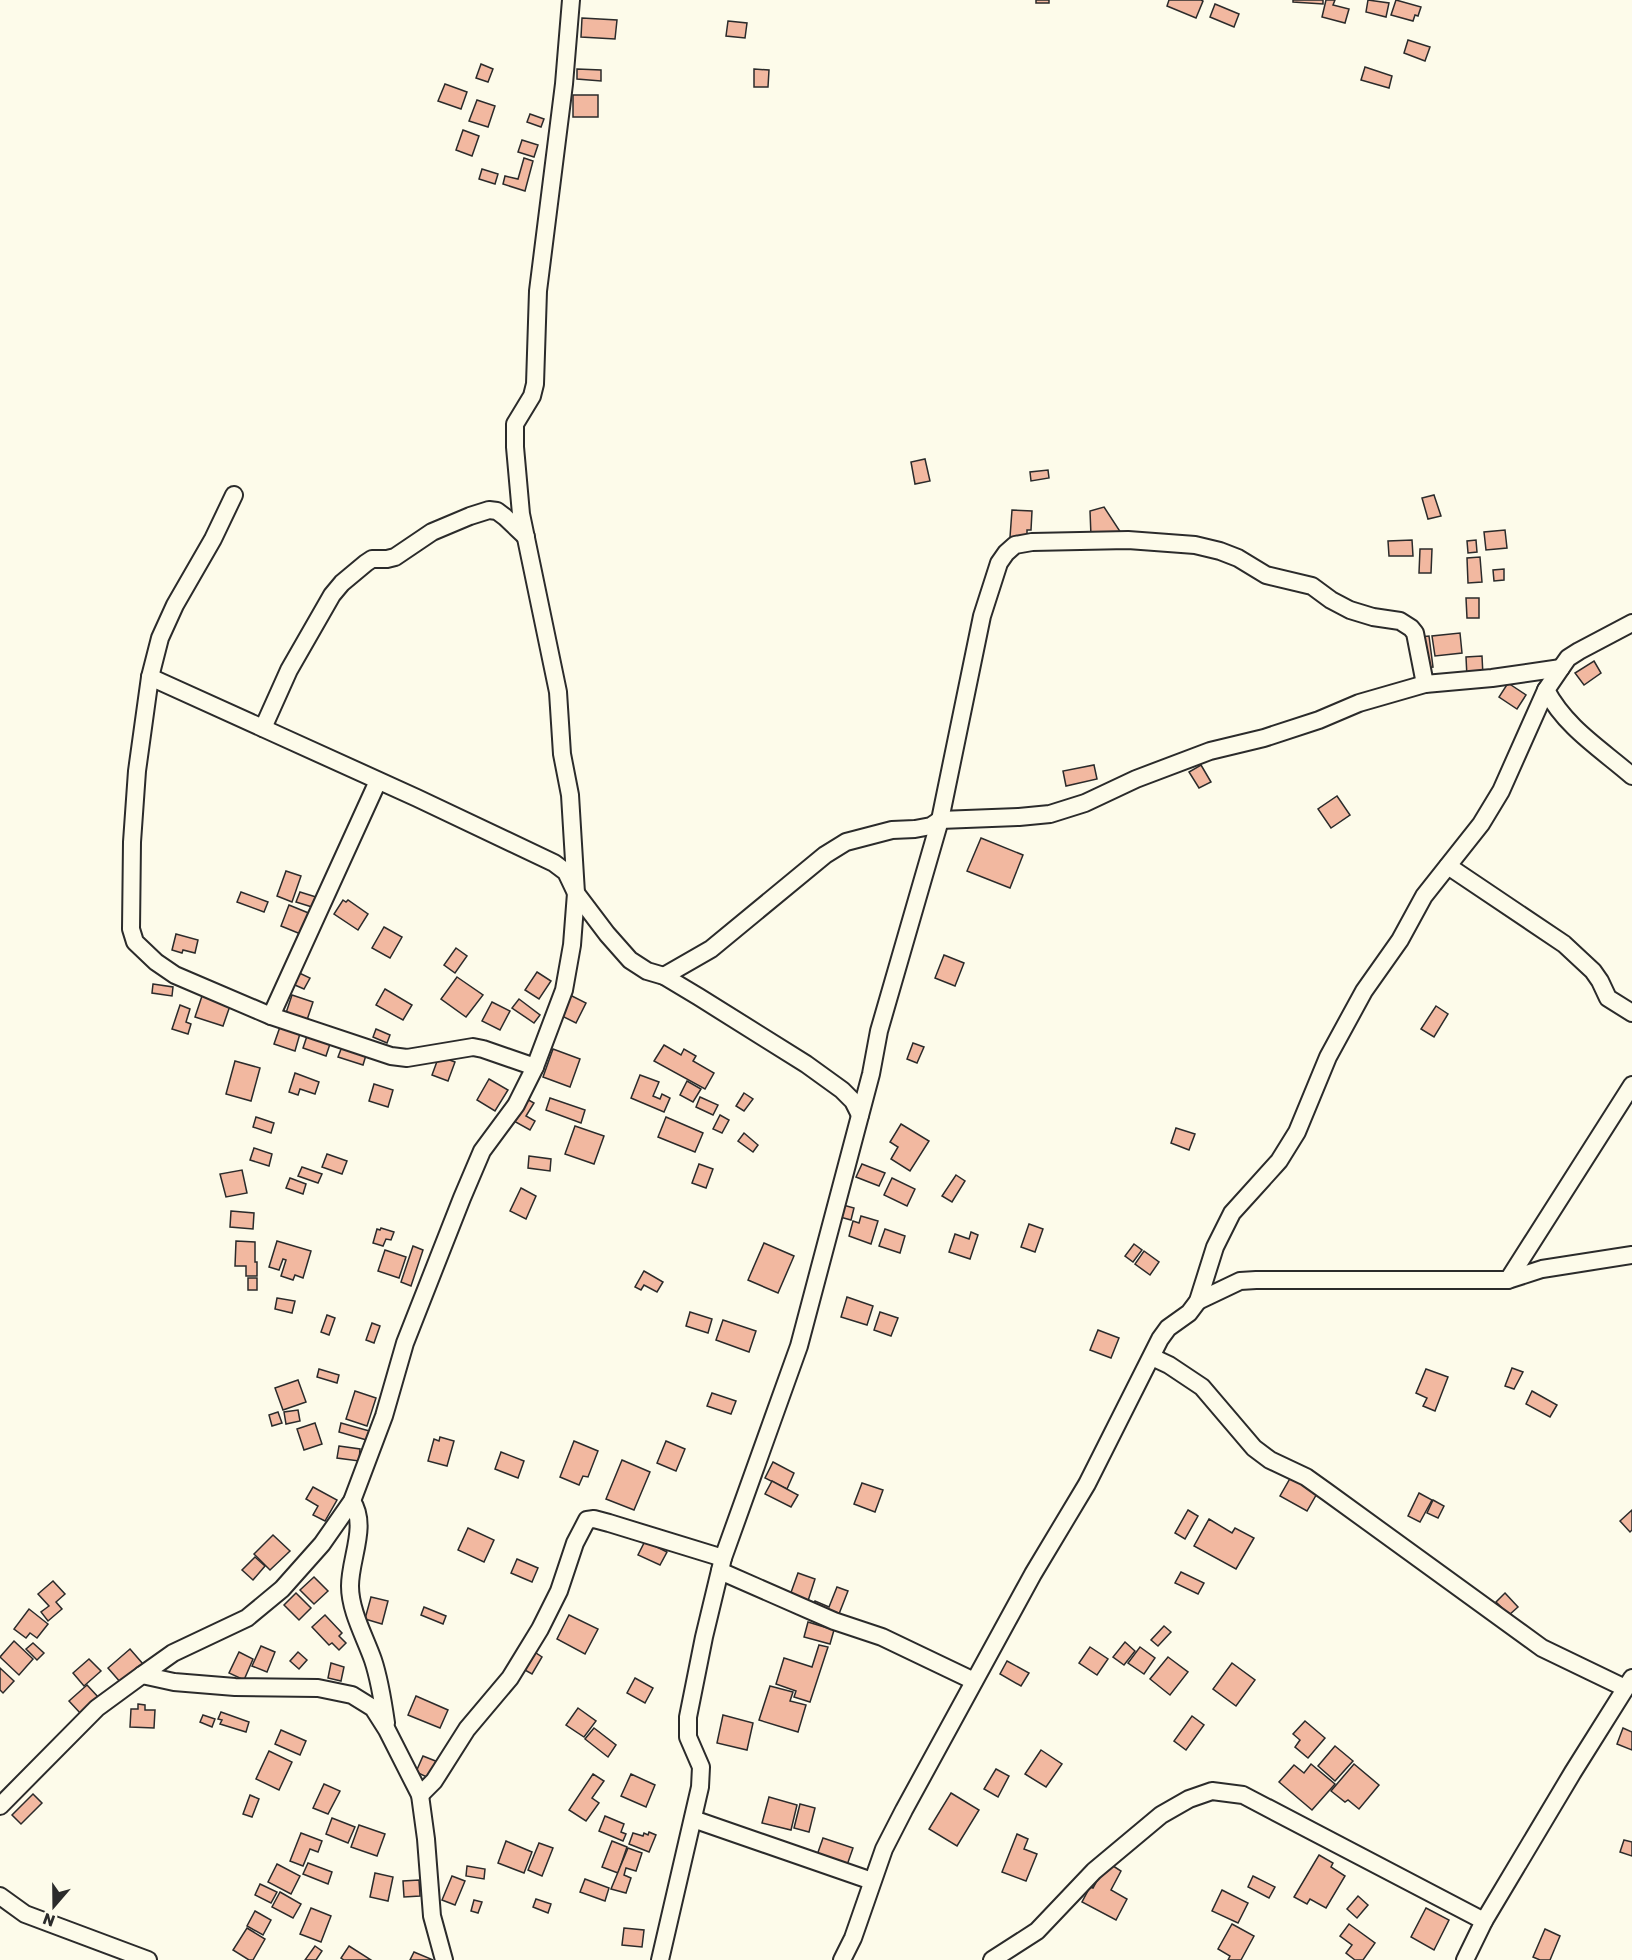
<svg xmlns="http://www.w3.org/2000/svg" width="1632" height="1960" viewBox="0 0 1632 1960" font-family="Rubik,sans-serif">
<style>
.building{fill:#f2b8a0;stroke:#2b2b2b;stroke-width:1.5}
.lines{fill:none;stroke-linecap:round;stroke-linejoin:round}
.street-casing{stroke:#2b2b2b;stroke-width:20}
.street{stroke:#fdfbea;stroke-width:16}
</style>
<rect width="100%" height="100%" fill="#fdfbea"/>
<g class="building">
<rect x="1036" y="0" width="13" height="3"/>
<path d="M1169,0H1201L1203,1L1196,18L1167,6Z"/>
<path d="M1293,0H1323V4L1293,2Z"/>
<path d="M1326,0H1335L1333,5L1349,9L1345,23L1322,17Z"/>
<path d="M1368,0L1389,3L1386,17L1366,12Z"/>
<path d="M1396,0L1421,7L1418,16L1415,15L1413,21L1391,15Z"/>
<path d="M1215,4L1239,14L1234,27L1210,17Z"/>
<path d="M582,18L617,20L615,39L581,37Z"/>
<path d="M728,21L747,23L745,38L726,36Z"/>
<path d="M1408,40L1430,47L1425,61L1404,53Z"/>
<path d="M481,64L493,69L488,82L476,78Z"/>
<path d="M1365,67L1392,76L1389,88L1361,80Z"/>
<path d="M577,69L601,70V81L577,79Z"/>
<path d="M754,69L769,70L768,87H754Z"/>
<path d="M445,84L467,92L461,109L438,101Z"/>
<rect x="573" y="95" width="25" height="22"/>
<path d="M477,100L495,106L488,127L469,121Z"/>
<path d="M530,114L544,119L541,127L527,122Z"/>
<path d="M463,130L479,136L472,156L456,150Z"/>
<path d="M522,140L538,145L534,157L518,152Z"/>
<path d="M524,158L533,161L525,191L503,184L505,176L518,179Z"/>
<path d="M482,169L498,174L495,184L479,179Z"/>
<path d="M925,459L930,481L915,484L911,462Z"/>
<path d="M1048,470L1049,478L1031,481L1030,472Z"/>
<path d="M1434,495L1441,516L1428,519L1422,498Z"/>
<path d="M1104,507L1123,536H1091L1090,511Z"/>
<path d="M1012,510L1032,511L1031,530H1027V538L1010,537Z"/>
<path d="M1505,530L1507,548L1486,550L1484,532Z"/>
<path d="M1412,540L1413,556H1389L1388,541Z"/>
<path d="M1476,540L1477,552L1468,553L1467,541Z"/>
<path d="M1420,549H1432L1431,573H1419Z"/>
<path d="M1480,557L1482,582L1468,583L1467,558Z"/>
<path d="M1504,569V580L1494,581L1493,570Z"/>
<path d="M1466,598H1479V618H1467Z"/>
<path d="M1460,633L1462,653L1435,656L1432,636Z"/>
<path d="M1429,636L1433,667L1424,668L1420,637Z"/>
<path d="M1482,656L1483,676L1467,677L1466,657Z"/>
<path d="M1594,661L1601,673L1584,685L1575,673Z"/>
<path d="M1508,683L1526,695L1517,709L1499,697Z"/>
<path d="M1094,765L1097,779L1066,786L1063,771Z"/>
<path d="M1201,765L1211,782L1199,788L1189,772Z"/>
<path d="M1337,796L1350,815L1331,828L1318,809Z"/>
<path d="M981,838L1023,855L1010,888L967,871Z"/>
<path d="M286,871L301,876L292,902L277,896Z"/>
<path d="M241,892L268,902L264,912L237,902Z"/>
<path d="M300,892L316,897L312,907L296,902Z"/>
<path d="M343,900L346,902L348,900L368,914L358,930L334,914Z"/>
<path d="M289,905L311,914L303,935L281,926Z"/>
<path d="M384,927L402,937L390,958L372,948Z"/>
<path d="M176,934L198,940L195,953L183,950L182,953L172,950Z"/>
<path d="M456,948L467,956L455,973L444,965Z"/>
<path d="M944,955L964,963L955,986L935,978Z"/>
<path d="M293,970L310,978L304,989L288,982Z"/>
<path d="M537,972L551,981L539,999L525,990Z"/>
<path d="M457,977L483,995L466,1017L441,999Z"/>
<path d="M153,984L173,987L172,996L152,993Z"/>
<path d="M385,989L412,1005L403,1020L376,1005Z"/>
<path d="M203,993L231,1003L223,1026L195,1017Z"/>
<path d="M292,995L313,1002L307,1020L286,1013Z"/>
<path d="M570,995L586,1003L576,1023L560,1015Z"/>
<path d="M519,999L540,1015L534,1023L512,1008Z"/>
<path d="M492,1002L510,1011L500,1030L482,1021Z"/>
<path d="M180,1005L190,1009L186,1022L191,1024L188,1034L172,1029Z"/>
<path d="M1436,1006L1448,1014L1434,1037L1421,1029Z"/>
<path d="M281,1024L301,1030L295,1051L274,1044Z"/>
<path d="M376,1029L390,1035L387,1043L373,1037Z"/>
<path d="M308,1033L331,1041L326,1056L303,1048Z"/>
<path d="M913,1043L924,1047L917,1063L907,1059Z"/>
<path d="M343,1044L367,1052L363,1065L338,1057Z"/>
<path d="M664,1045L681,1055L684,1049L696,1056L693,1061L714,1073L705,1089L654,1061Z"/>
<path d="M553,1049L580,1059L570,1087L543,1077Z"/>
<path d="M439,1056L455,1062L448,1081L432,1075Z"/>
<path d="M235,1061L260,1068L251,1101L226,1094Z"/>
<path d="M295,1073L319,1082L315,1094L300,1089L298,1095L289,1092Z"/>
<path d="M640,1075L659,1082L653,1096L660,1099L662,1094L670,1098L664,1112L631,1098Z"/>
<path d="M489,1079L508,1090L495,1111L477,1100Z"/>
<path d="M687,1081L701,1089L693,1102L680,1095Z"/>
<path d="M374,1084L393,1090L388,1107L369,1101Z"/>
<path d="M744,1093L753,1099L744,1111L736,1106Z"/>
<path d="M700,1097L718,1105L713,1115L696,1107Z"/>
<path d="M525,1098L534,1103L526,1116L535,1121L530,1130L512,1120Z"/>
<path d="M550,1098L585,1110L581,1123L546,1110Z"/>
<path d="M720,1115L729,1120L722,1133L713,1129Z"/>
<path d="M256,1117L274,1123L271,1133L253,1127Z"/>
<path d="M666,1117L703,1133L695,1152L658,1137Z"/>
<path d="M901,1124L929,1141L910,1171L891,1159L898,1147L890,1142Z"/>
<path d="M575,1126L604,1136L594,1164L565,1154Z"/>
<path d="M1176,1128L1195,1134L1189,1150L1171,1143Z"/>
<path d="M744,1133L758,1145L753,1152L738,1141Z"/>
<path d="M254,1148L272,1154L269,1166L250,1160Z"/>
<path d="M327,1154L347,1161L342,1174L322,1167Z"/>
<path d="M529,1156L551,1159L550,1171L528,1168Z"/>
<path d="M699,1164L713,1169L706,1188L692,1183Z"/>
<path d="M862,1164L885,1173L879,1186L856,1177Z"/>
<path d="M302,1167L322,1174L318,1183L298,1176Z"/>
<path d="M242,1170L247,1193L226,1197L220,1174Z"/>
<path d="M956,1175L965,1181L952,1202L942,1196Z"/>
<path d="M290,1178L306,1184L303,1194L286,1188Z"/>
<path d="M892,1178L915,1189L907,1206L884,1195Z"/>
<path d="M521,1188L536,1196L526,1219L510,1211Z"/>
<path d="M843,1205L854,1208L851,1220L840,1217Z"/>
<path d="M231,1211L254,1213L253,1229L230,1227Z"/>
<path d="M861,1216L878,1221L871,1244L849,1236L853,1221L859,1223Z"/>
<path d="M1029,1224L1043,1229L1035,1252L1021,1247Z"/>
<path d="M381,1228L394,1232L391,1240L386,1239L383,1246L373,1243L377,1229L380,1230Z"/>
<path d="M885,1229L905,1236L900,1253L879,1246Z"/>
<path d="M971,1232L978,1235L970,1259L949,1252L955,1234L969,1239Z"/>
<path d="M236,1241L255,1242V1262H257V1276H246V1266H235Z"/>
<path d="M277,1241L311,1251L303,1278L295,1275L293,1280L281,1276L286,1260L283,1259L279,1270L269,1267Z"/>
<path d="M764,1243L794,1256L778,1293L748,1280Z"/>
<path d="M1134,1244L1142,1250L1133,1262L1125,1256Z"/>
<path d="M413,1246L423,1250L411,1286L401,1282Z"/>
<path d="M385,1250L406,1257L399,1278L378,1271Z"/>
<path d="M1144,1251L1159,1262L1150,1275L1135,1264Z"/>
<path d="M644,1271L663,1282L657,1292L644,1285L641,1290L635,1287Z"/>
<rect x="248" y="1278" width="9" height="12"/>
<path d="M847,1297L873,1306L867,1325L841,1317Z"/>
<path d="M277,1298L295,1301L292,1313L275,1309Z"/>
<path d="M690,1312L712,1319L708,1333L686,1326Z"/>
<path d="M880,1312L898,1318L891,1336L874,1330Z"/>
<path d="M327,1315L335,1318L329,1335L321,1332Z"/>
<path d="M723,1320L756,1331L749,1352L716,1340Z"/>
<path d="M372,1323L380,1326L374,1343L366,1340Z"/>
<path d="M1098,1330L1119,1338L1111,1358L1090,1350Z"/>
<path d="M1512,1368L1523,1372L1514,1389L1505,1386Z"/>
<path d="M319,1369L339,1375L337,1383L317,1377Z"/>
<path d="M1426,1369L1448,1377L1435,1411L1423,1406L1427,1398L1416,1393Z"/>
<path d="M298,1380L306,1402L283,1410L275,1388Z"/>
<path d="M355,1391L376,1398L367,1426L346,1419Z"/>
<path d="M1532,1391L1557,1405L1550,1417L1526,1404Z"/>
<path d="M712,1393L736,1401L731,1414L707,1406Z"/>
<path d="M298,1410L300,1421L286,1424L284,1412Z"/>
<path d="M278,1412L282,1423L272,1426L269,1415Z"/>
<path d="M315,1423L322,1444L304,1450L297,1429Z"/>
<path d="M341,1423L373,1432L370,1441L339,1432Z"/>
<path d="M440,1437L454,1441L447,1466L428,1461L434,1439L439,1441Z"/>
<path d="M574,1441L598,1451L588,1477L583,1476L579,1485L560,1477Z"/>
<path d="M666,1441L685,1449L676,1471L657,1463Z"/>
<path d="M339,1446L360,1449L359,1461L337,1458Z"/>
<path d="M501,1452L524,1461L518,1478L495,1469Z"/>
<path d="M622,1460L650,1472L634,1510L606,1499Z"/>
<path d="M773,1462L794,1473L787,1489L765,1478Z"/>
<path d="M1292,1475L1319,1490L1307,1511L1280,1496Z"/>
<path d="M772,1481L798,1495L791,1507L765,1494Z"/>
<path d="M862,1483L883,1490L875,1512L854,1504Z"/>
<path d="M313,1487L337,1500L325,1521L313,1515L318,1506L306,1499Z"/>
<path d="M1419,1493L1432,1500L1420,1522L1408,1516Z"/>
<path d="M1433,1500L1444,1506L1438,1518L1427,1513Z"/>
<path d="M1188,1510L1198,1516L1185,1539L1175,1533Z"/>
<path d="M1632,1510V1530L1630,1532L1620,1521Z"/>
<path d="M1209,1519L1232,1533L1235,1528L1254,1538L1236,1569L1194,1546Z"/>
<path d="M468,1528L494,1540L484,1562L458,1550Z"/>
<path d="M273,1535L290,1551L270,1570L254,1554Z"/>
<path d="M645,1541L667,1552L660,1565L638,1555Z"/>
<path d="M255,1557L265,1566L253,1580L242,1570Z"/>
<path d="M517,1559L538,1568L532,1582L511,1573Z"/>
<path d="M1181,1572L1204,1583L1198,1594L1175,1583Z"/>
<path d="M798,1573L815,1579L807,1604L789,1598Z"/>
<path d="M314,1577L328,1591L314,1604L300,1590Z"/>
<path d="M53,1581L65,1594L56,1602L62,1609L48,1621L41,1612L49,1606L38,1594Z"/>
<path d="M837,1587L848,1591L837,1619L811,1610L815,1601L829,1607Z"/>
<path d="M296,1593L311,1608L299,1620L284,1605Z"/>
<path d="M1505,1593L1518,1607L1509,1615L1496,1602Z"/>
<path d="M371,1597L388,1601L382,1624L365,1619Z"/>
<path d="M424,1607L446,1616L443,1624L421,1615Z"/>
<path d="M29,1609L48,1624L37,1638L30,1633L26,1638L14,1629Z"/>
<path d="M325,1615L342,1633L339,1636L346,1643L339,1650L332,1643L329,1645L312,1627Z"/>
<path d="M569,1615L598,1629L585,1654L557,1639Z"/>
<path d="M808,1622L834,1630L830,1644L804,1637Z"/>
<path d="M1164,1626L1171,1632L1158,1646L1151,1640Z"/>
<path d="M14,1641L33,1659L19,1675L0,1657Z"/>
<path d="M1125,1642L1135,1651L1124,1665L1113,1657Z"/>
<path d="M33,1643L44,1653L37,1660L26,1649Z"/>
<path d="M819,1645L828,1647L810,1702L794,1697L796,1691L776,1684L784,1658L812,1667Z"/>
<path d="M261,1646L275,1652L267,1672L252,1666Z"/>
<path d="M1090,1647L1108,1659L1097,1675L1079,1663Z"/>
<path d="M1140,1647L1155,1658L1144,1674L1128,1663Z"/>
<path d="M130,1649L143,1664L121,1683L108,1668Z"/>
<path d="M533,1651L542,1657L532,1674L523,1669Z"/>
<path d="M239,1652L253,1659L244,1680L229,1673Z"/>
<path d="M298,1652L307,1660L299,1669L290,1661Z"/>
<path d="M1168,1657L1188,1672L1170,1695L1150,1679Z"/>
<path d="M89,1659L101,1671L84,1686L73,1673Z"/>
<path d="M1007,1661L1029,1673L1021,1686L1000,1674Z"/>
<path d="M331,1663L344,1667L341,1681L328,1678Z"/>
<path d="M1232,1663L1255,1680L1236,1706L1213,1689Z"/>
<path d="M0,1668L14,1681L3,1693L0,1690Z"/>
<path d="M635,1678L653,1688L645,1703L627,1693Z"/>
<path d="M87,1685L99,1698L81,1714L69,1701Z"/>
<path d="M770,1686L793,1692L790,1701L806,1705L798,1732L759,1720Z"/>
<path d="M416,1696L448,1710L440,1728L408,1715Z"/>
<path d="M138,1704L145,1705V1710H155L154,1728L130,1727L131,1709H138Z"/>
<path d="M578,1708L596,1721L584,1737L566,1725Z"/>
<path d="M221,1712L249,1722L246,1732L220,1724L222,1720L218,1719Z"/>
<path d="M203,1715L215,1719L212,1727L200,1722Z"/>
<path d="M723,1715L753,1723L747,1750L717,1743Z"/>
<path d="M1192,1716L1204,1725L1186,1750L1174,1741Z"/>
<path d="M1305,1721L1325,1738L1308,1758L1295,1747L1300,1740L1293,1734Z"/>
<path d="M594,1728L616,1745L608,1757L585,1739Z"/>
<path d="M1623,1728L1632,1732V1750L1617,1744Z"/>
<path d="M281,1730L306,1741L300,1755L275,1744Z"/>
<path d="M1335,1746L1353,1761L1335,1781L1318,1766Z"/>
<path d="M1041,1750L1062,1764L1046,1787L1025,1774Z"/>
<path d="M269,1751L292,1762L279,1790L256,1779Z"/>
<path d="M423,1756L438,1762L431,1779L416,1772Z"/>
<path d="M1311,1764L1335,1784L1312,1810L1279,1782L1294,1765L1304,1773Z"/>
<path d="M1354,1764L1379,1785L1359,1809L1348,1800L1345,1802L1331,1791Z"/>
<path d="M996,1769L1009,1776L998,1797L984,1789Z"/>
<path d="M593,1774L604,1781L592,1798L599,1803L586,1821L569,1810Z"/>
<path d="M631,1774L655,1785L646,1807L621,1796Z"/>
<path d="M324,1784L340,1791L328,1814L313,1808Z"/>
<path d="M951,1793L979,1810L957,1846L929,1829Z"/>
<path d="M33,1794L42,1803L21,1824L12,1815Z"/>
<path d="M250,1795L259,1799L252,1817L243,1814Z"/>
<path d="M769,1797L797,1805L791,1830L762,1823Z"/>
<path d="M800,1804L815,1808L809,1832L794,1828Z"/>
<path d="M605,1816L624,1824L621,1832L626,1834L623,1841L599,1831Z"/>
<path d="M332,1818L355,1827L348,1843L326,1834Z"/>
<path d="M359,1825L385,1834L377,1856L351,1847Z"/>
<path d="M649,1832L656,1835L649,1852L629,1844L633,1833L643,1836L644,1833L648,1835Z"/>
<path d="M301,1833L322,1841L318,1852L310,1849L303,1866L290,1861Z"/>
<path d="M1017,1834L1028,1839L1024,1849L1037,1854L1026,1881L1002,1872Z"/>
<path d="M823,1838L853,1848L846,1868L816,1858Z"/>
<path d="M1624,1840L1632,1842V1856L1620,1852Z"/>
<path d="M506,1841L532,1852L524,1873L498,1863Z"/>
<path d="M612,1841L627,1847L618,1873L602,1867Z"/>
<path d="M539,1843L553,1848L542,1876L528,1870Z"/>
<path d="M628,1848L642,1853L636,1871L626,1868L624,1875L631,1878L626,1893L611,1889Z"/>
<path d="M1319,1855L1333,1863L1331,1867L1345,1876L1326,1908L1310,1899L1307,1904L1294,1897Z"/>
<path d="M1107,1862L1121,1871L1111,1890L1127,1899L1116,1920L1082,1902L1090,1887L1093,1888Z"/>
<path d="M308,1863L332,1872L328,1884L303,1874Z"/>
<path d="M277,1864L300,1876L291,1894L268,1882Z"/>
<path d="M467,1866L485,1869L484,1879L466,1876Z"/>
<path d="M375,1873L393,1877L388,1901L370,1897Z"/>
<path d="M452,1876L465,1881L455,1905L442,1900Z"/>
<path d="M1253,1876L1275,1887L1269,1898L1248,1887Z"/>
<path d="M585,1879L609,1888L605,1901L580,1892Z"/>
<path d="M419,1880L420,1896L404,1897L403,1881Z"/>
<path d="M260,1884L277,1892L271,1903L255,1895Z"/>
<path d="M1222,1890L1248,1903L1238,1923L1212,1911Z"/>
<path d="M280,1892L301,1904L293,1918L272,1907Z"/>
<path d="M1358,1896L1368,1905L1357,1918L1347,1909Z"/>
<path d="M536,1899L551,1904L548,1913L533,1907Z"/>
<path d="M474,1900L482,1902L478,1913L471,1911Z"/>
<path d="M311,1908L331,1916L321,1942L300,1934Z"/>
<path d="M1426,1908L1449,1920L1434,1950L1411,1937Z"/>
<path d="M255,1911L271,1920L263,1935L247,1926Z"/>
<path d="M1232,1924L1254,1936L1241,1960H1228L1230,1956L1218,1949Z"/>
<path d="M1349,1924L1375,1943L1363,1960H1355L1346,1953L1352,1945L1340,1936Z"/>
<path d="M247,1928L265,1939L253,1960H249L233,1950Z"/>
<path d="M624,1928L644,1930L642,1947L622,1945Z"/>
<path d="M1545,1929L1560,1936L1550,1960H1540L1533,1957Z"/>
<path d="M315,1946L322,1951L316,1960H305Z"/>
<path d="M349,1946L371,1960H344L341,1958Z"/>
<path d="M414,1952L433,1960H410Z"/>
</g>
<g class="lines">
<g class="street-casing">
<g id="street">
<path d="M234,495L213,539L175,605L160,638L150,677L137,771L132,842L131,929L135,942L156,962L175,975L271,1016L391,1056L407,1058L473,1047L483,1049L535,1067"/>
<path d="M150,677L417,798L554,863L566,872L576,893L607,934L630,960L647,971L664,976L699,997L806,1064L842,1090L853,1101L860,1115"/>
<path d="M1546,690C1566,728 1601,749 1632,776"/>
<path d="M263,728L289,670L332,595L342,583L366,563L372,559H387L395,557L432,532L470,516L489,510L497,511L505,517L526,537"/>
<path d="M1448,866L1564,944L1593,971L1600,981L1608,998L1632,1013"/>
<path d="M664,976L711,949L825,855L846,842L892,830L915,829L931,826L940,820L1019,817L1050,814L1085,803L1136,779L1210,751L1264,738L1319,720L1359,703L1425,684L1492,678L1561,668"/>
<path d="M271,1016L378,781"/>
<path d="M1508,1280L1632,1085"/>
<path d="M1198,1301L1240,1281L1256,1280H1508L1542,1269L1632,1255"/>
<path d="M1152,1357L1169,1365L1202,1387L1254,1448L1270,1460L1306,1477L1327,1492L1542,1648L1625,1688"/>
<path d="M352,1501C368,1526 350,1558 350,1586C350,1611 365,1637 373,1660C380,1681 383,1702 386,1723"/>
<path d="M720,1571L834,1621L882,1637L974,1681"/>
<path d="M142,1675L173,1653L247,1618L282,1589L322,1544L352,1501L384,1416L405,1343L462,1198L482,1151L516,1105L535,1067L564,990L572,945L576,893L570,795L562,754L558,692L521,514L515,447V424L532,396L535,384L538,291L564,84L571,0"/>
<path d="M420,1795L434,1781L467,1729L510,1678L540,1629L559,1591L575,1543L587,1520L594,1519L609,1523L723,1558"/>
<path d="M0,1806L97,1708L142,1675L174,1682L235,1687L318,1688L352,1695L373,1708L387,1730L420,1795L426,1839L432,1916L444,1960"/>
<path d="M693,1819L872,1881"/>
<path d="M0,1896L25,1914L148,1960"/>
<path d="M660,1960L700,1787L701,1767L688,1737V1717L704,1637L723,1558L799,1346L871,1074L879,1031L940,820L982,616L999,563L1006,553L1015,545L1032,542L1128,540L1195,545L1220,551L1238,558L1266,575L1312,586L1331,600L1350,610L1373,617L1400,621L1411,628L1415,633L1425,684"/>
<path d="M842,1960L853,1938L884,1849L904,1810L1033,1574L1087,1484L1160,1339L1168,1328L1189,1313L1198,1301L1215,1247L1232,1213L1279,1161L1297,1132L1328,1057L1364,991L1400,940L1424,896L1481,824L1501,791L1546,690L1561,668L1568,658L1579,651L1632,623"/>
<path d="M992,1960L1037,1931L1094,1871L1161,1815L1189,1799L1212,1791L1243,1795L1484,1921"/>
<path d="M1465,1960L1484,1921L1573,1772L1632,1678"/>
</g>
</g>
<use href="#street" class="street"/>
</g>
<g transform="translate(54 1906) rotate(200)" stroke="#fdfbea" stroke-width="4.5" paint-order="stroke">
<path d="M0-4.5L10 22L0 15L-10 22Z" fill="#2b2b2b"/>
<text y="-9" font-size="16" font-weight="bold" text-anchor="middle" fill="#2b2b2b">N</text>
</g>
</svg>
